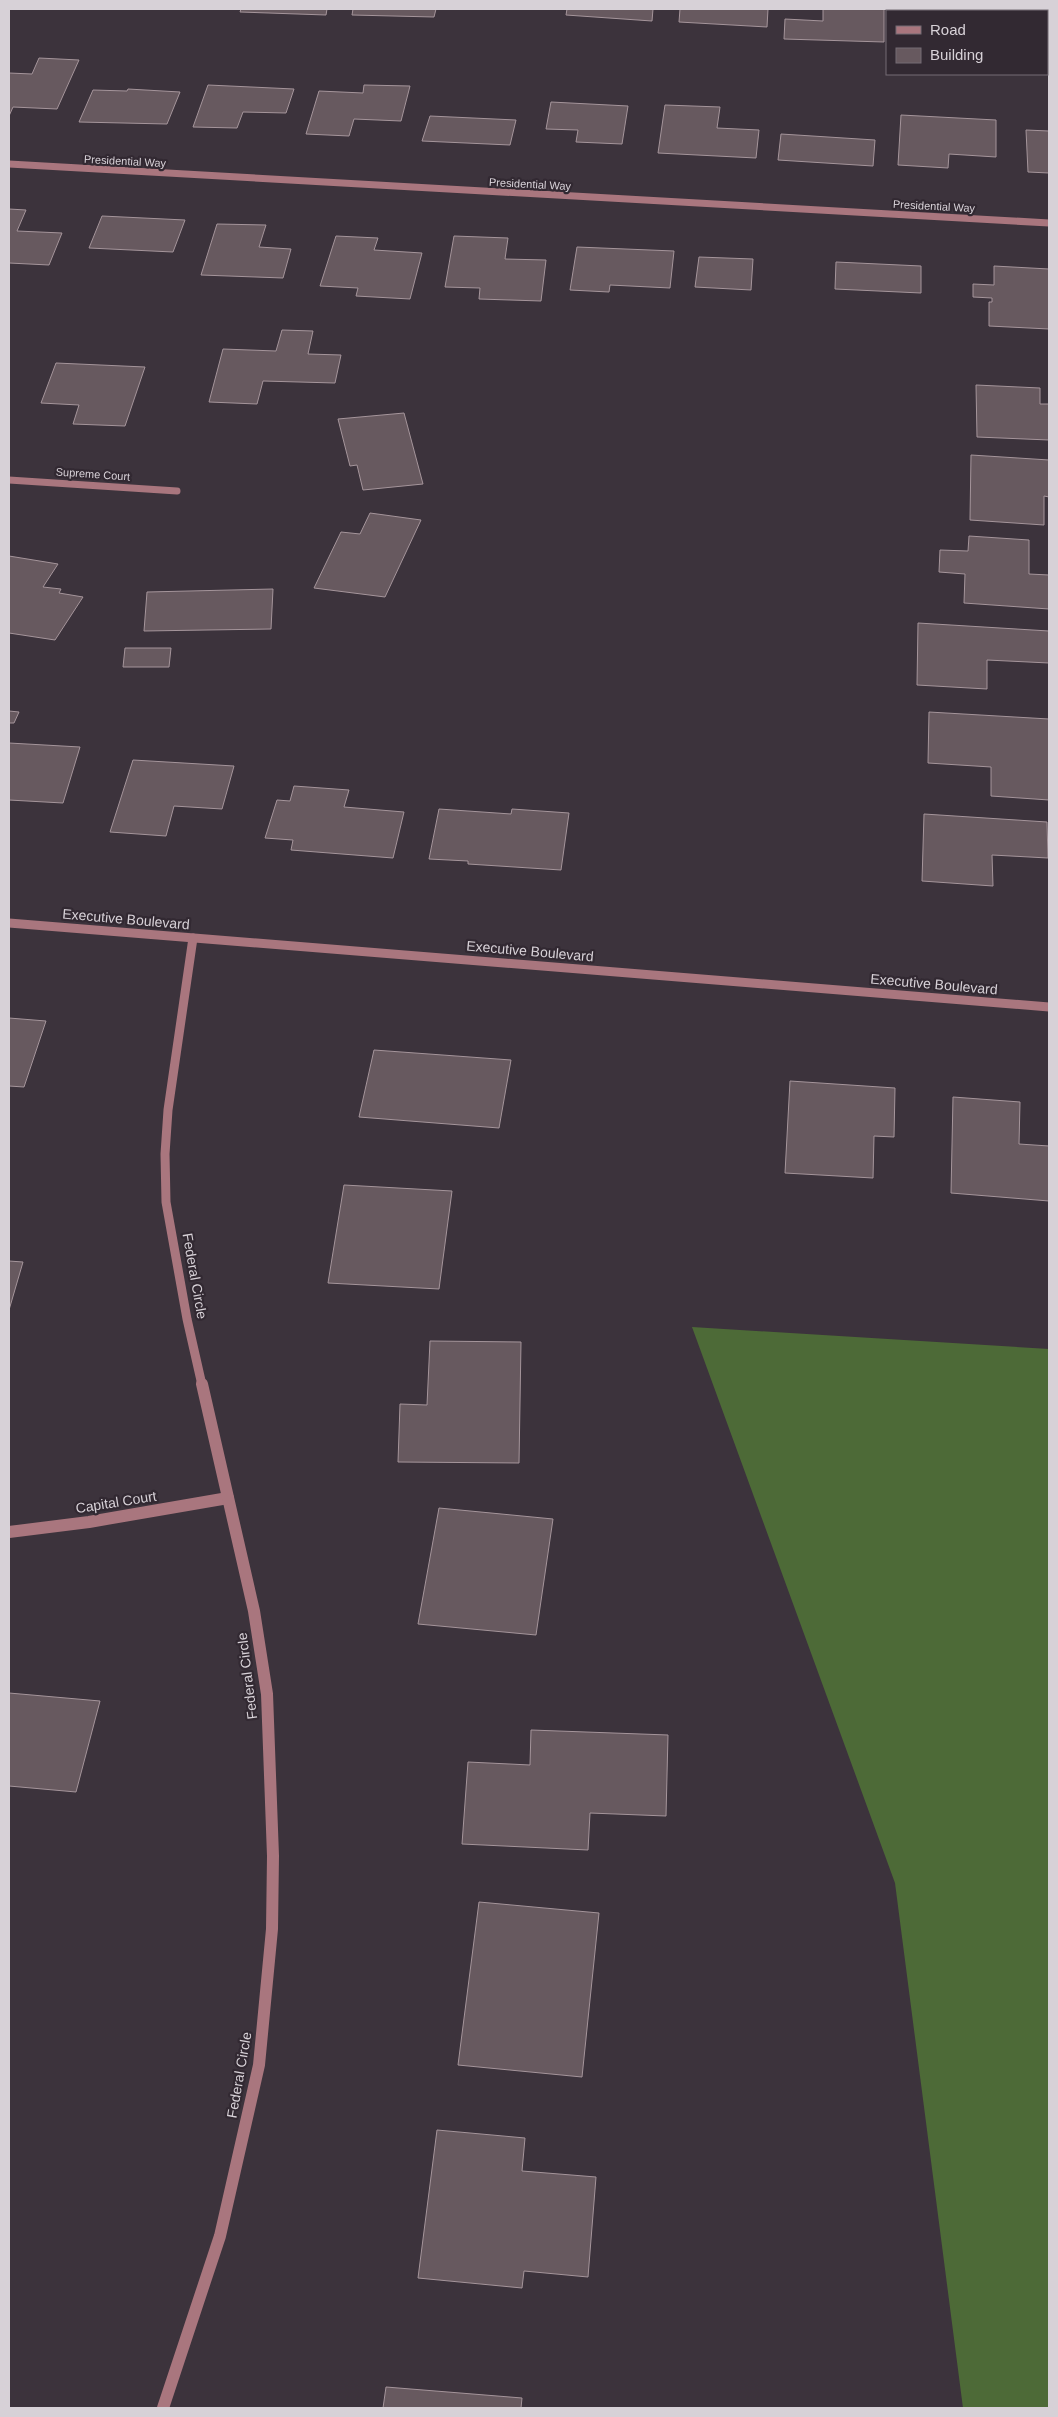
<svg xmlns="http://www.w3.org/2000/svg" width="1058" height="2417" viewBox="0 0 1058 2417" font-family="Arial,sans-serif">
<style>
.forest{fill:#4d6a37}
.building{fill:#67595f;stroke:#a5959b}
.lines{fill:none;stroke-linecap:round;stroke-linejoin:round}
.street-far2{stroke:#a9767e;stroke-width:7}
.street-far1{stroke:#a9767e;stroke-width:9}
.street{stroke:#a9767e;stroke-width:12}
.labels{text-anchor:middle;stroke-width:4.5;stroke-linejoin:round;paint-order:stroke}
.far-street-label{font-size:11px;fill:#d7d1d7;stroke:#322932}
.street-label{font-size:14px;fill:#d7d1d7;stroke:#322932}
</style>
<rect width="100%" height="100%" fill="#3c333c"/>
<path class="forest" d="M692,1327L1049,1349V2408H963L895,1883Z"/>
<g class="building">
<path d="M241,9H327L326,15L240,12Z"/>
<path d="M353,9H436L434,17L352,15Z"/>
<path d="M567,9H653L652,21L566,15Z"/>
<path d="M680,9H768L767,27L679,22Z"/>
<path d="M823,9H884V42L784,39L785,19L823,21Z"/>
<path d="M894,9H1003L1002,11H894Z"/>
<rect x="1047" y="17" width="2" height="26"/>
<path d="M39,58L79,60L57,109L13,107L9,116V73L32,74Z"/>
<path d="M208,85L294,89L286,113L243,112L237,128L193,127Z"/>
<path d="M364,85L410,86L401,121L354,119L349,136L306,134L319,91L363,93Z"/>
<path d="M128,89L180,92L167,124L79,122L93,90L127,91Z"/>
<path d="M551,102L628,106L622,144L576,142L578,130L546,129Z"/>
<path d="M665,105L720,107L717,128L759,130L756,158L658,153Z"/>
<path d="M901,115L996,120V157L949,154L948,168L898,165Z"/>
<path d="M430,116L516,120L510,145L422,141Z"/>
<path d="M1026,130L1049,131V173L1028,172Z"/>
<path d="M781,134L875,140L873,166L778,160Z"/>
<path d="M9,209L26,210L17,231L62,233L49,265L9,263Z"/>
<path d="M102,216L185,220L173,252L89,248Z"/>
<path d="M217,224L266,225L259,247L291,249L283,278L201,275Z"/>
<path d="M336,236L378,238L374,250L422,253L410,299L356,296L358,288L320,286Z"/>
<path d="M454,236L508,238L505,259L546,260L541,301L479,299L480,288L445,287Z"/>
<path d="M577,247L674,251L670,288L610,285L609,292L570,290Z"/>
<path d="M699,257L753,259L751,290L695,287Z"/>
<path d="M836,262L921,266V293L835,289Z"/>
<path d="M994,266L1049,269V329L989,326V302H992V298L973,297V284L994,285Z"/>
<path d="M282,330L313,331L308,354L341,355L335,383L263,381L257,404L209,402L223,349L276,351Z"/>
<path d="M56,363L145,367L125,426L73,424L79,405L41,403Z"/>
<path d="M976,385L1040,388V404H1049V440L977,437Z"/>
<path d="M404,413L423,484L363,490L357,465L350,466L338,419Z"/>
<path d="M971,455L1049,460V497L1044,496V525L970,520Z"/>
<path d="M370,513L421,520L385,597L314,588L341,532L360,534Z"/>
<path d="M969,536L1029,540V574L1049,575V609L964,603L965,574L939,572L940,550L968,551Z"/>
<path d="M9,556L58,564L43,587L61,589L59,593L83,597L55,640L9,633Z"/>
<path d="M273,589L271,629L144,631L147,592Z"/>
<path d="M918,623L1049,631V663L987,660V689L917,685Z"/>
<path d="M125,648H171L169,667H123Z"/>
<path d="M9,711L19,712L14,723H9Z"/>
<path d="M929,712L1049,719V800L991,796V767L928,763Z"/>
<path d="M9,743L80,747L63,803L9,800Z"/>
<path d="M133,760L234,766L222,809L174,806L166,836L110,832Z"/>
<path d="M294,786L349,790L344,807L404,812L393,858L291,850L293,840L265,838L277,800L290,801Z"/>
<path d="M439,809L511,814L512,809L569,813L561,870L468,864V861L429,859Z"/>
<path d="M924,814L1047,822L1048,858L992,855L993,886L922,881Z"/>
<path d="M9,1018L46,1021L24,1087L9,1086Z"/>
<path d="M374,1050L511,1060L499,1128L359,1117Z"/>
<path d="M790,1081L895,1088L894,1137L874,1136L873,1178L785,1173Z"/>
<path d="M953,1097L1020,1102L1019,1144L1049,1146V1201L951,1193Z"/>
<path d="M344,1185L452,1191L439,1289L328,1283Z"/>
<path d="M9,1261L23,1262L9,1310Z"/>
<path d="M430,1341L521,1342L519,1463L398,1462L400,1404L427,1405Z"/>
<path d="M439,1508L553,1519L536,1635L418,1624Z"/>
<path d="M9,1693L100,1701L76,1792L9,1786Z"/>
<path d="M531,1730L668,1735L666,1816L590,1813L588,1850L462,1844L468,1762L530,1765Z"/>
<path d="M479,1902L599,1913L582,2077L458,2065Z"/>
<path d="M437,2130L525,2138L522,2171L596,2177L588,2277L524,2271L522,2288L418,2278Z"/>
<path d="M386,2387L522,2398L521,2408H383Z"/>
</g>
<g class="lines">
<g class="street-far2">
<path d="M9,164L1049,223"/>
<path d="M9,480L177,491"/>
</g>
<g class="street-far1">
<path d="M9,923L1049,1007"/>
<path d="M193,938L168,1110L165,1154L166,1202L187,1319L202,1385"/>
</g>
<g class="street">
<path d="M9,1532L89,1522L228,1498"/>
<path d="M163,2408L220,2236L259,2065L272,1929L273,1856L267,1694L254,1611L202,1384"/>
</g>
</g>
<g class="labels">
<g class="far-street-label">
<text transform="translate(125 161) rotate(3)" y="4">Presidential Way</text>
<text transform="translate(530 184) rotate(3)" y="4">Presidential Way</text>
<text transform="translate(934 206) rotate(3)" y="4">Presidential Way</text>
<text transform="translate(93 474) rotate(4)" y="4">Supreme Court</text>
</g>
<g class="street-label">
<text transform="translate(126 919) rotate(5)" y="5">Executive Boulevard</text>
<text transform="translate(530 951) rotate(5)" y="5">Executive Boulevard</text>
<text transform="translate(934 984) rotate(5)" y="5">Executive Boulevard</text>
<text transform="translate(195 1276) rotate(80)" y="5">Federal Circle</text>
<text transform="translate(116 1502) rotate(-9)" y="5">Capital Court</text>
<text transform="translate(247 1676) rotate(-97)" y="5">Federal Circle</text>
<text transform="translate(239 2075) rotate(-80)" y="5">Federal Circle</text>
</g>
</g>
<rect width="1058" height="2417" fill="none" stroke="#d7d1d7" stroke-width="20"/>
<rect x="886" y="10" width="162" height="65" fill="#322932" stroke="#746c74"/>
<rect x="896" y="26" width="25" height="8" fill="#a9767e" stroke="#746c74"/>
<text x="930" y="35" font-size="15" fill="#d7d1d7">Road</text>
<rect x="896" y="48" width="25" height="15" fill="#67595f" stroke="#746c74"/>
<text x="930" y="60" font-size="15" fill="#d7d1d7">Building</text>
</svg>
